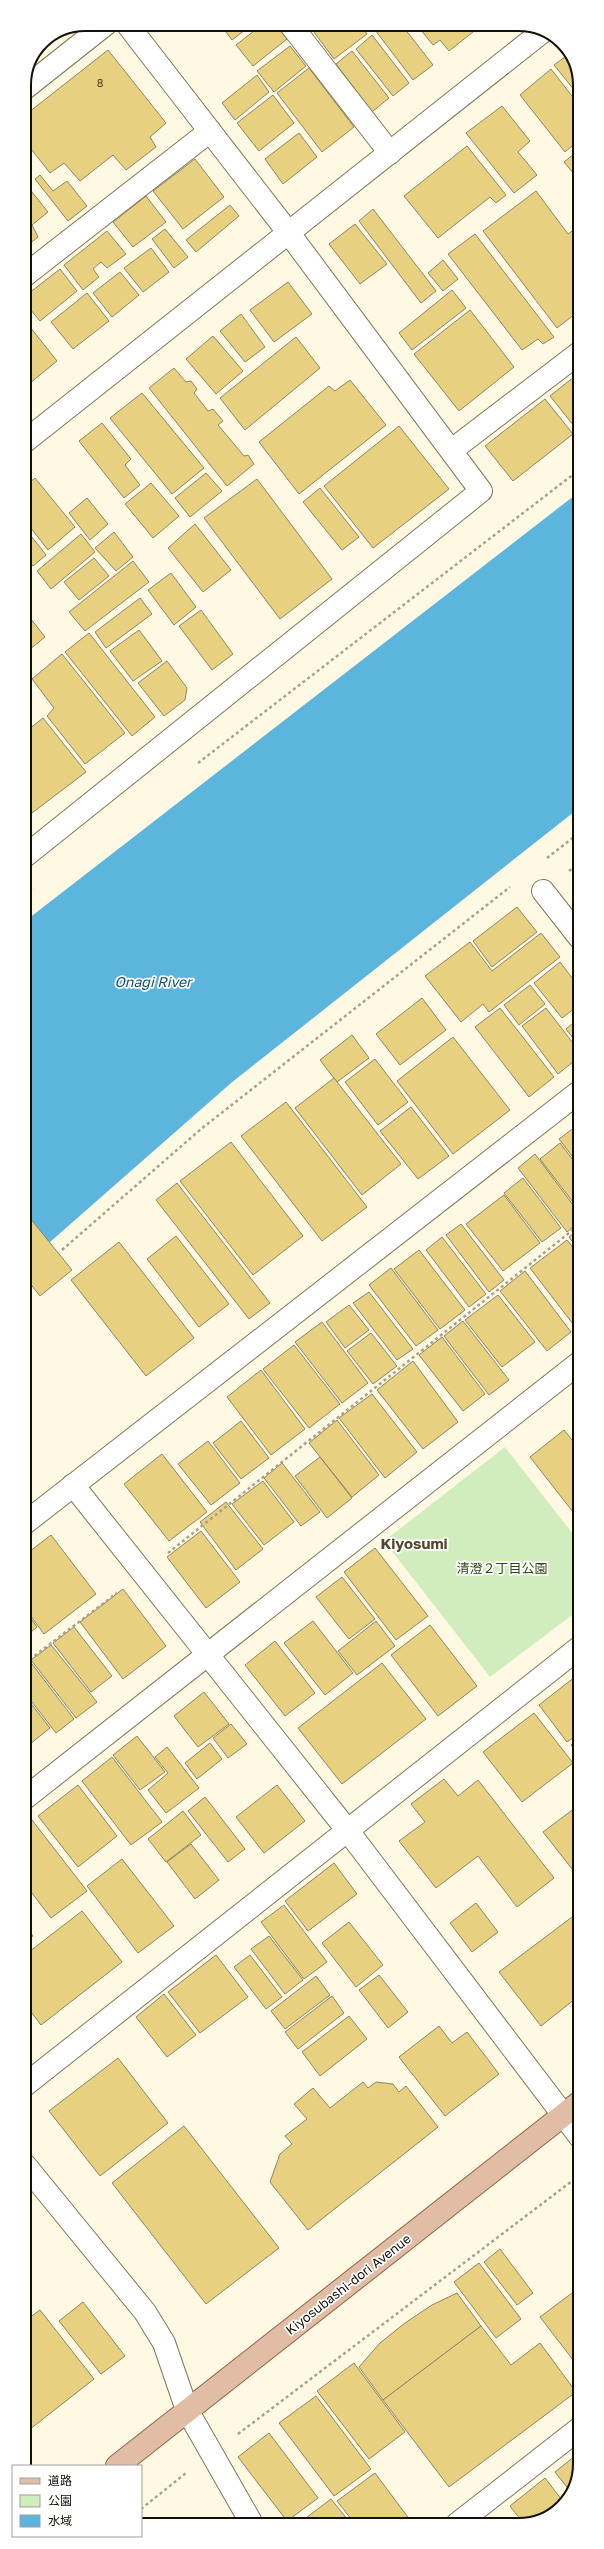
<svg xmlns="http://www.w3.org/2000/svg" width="604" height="2549" viewBox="0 0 604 2549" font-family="'Golos Text','Noto Sans JP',sans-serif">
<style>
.green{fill:#d1edbd}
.water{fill:#5bb5dc}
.building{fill:#e7d080;stroke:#8e8565}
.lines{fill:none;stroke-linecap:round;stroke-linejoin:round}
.minor-casing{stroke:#817859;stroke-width:24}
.major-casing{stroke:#8e6447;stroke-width:24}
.path{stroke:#a6a190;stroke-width:2.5;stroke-dasharray:3 3;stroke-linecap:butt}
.minor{stroke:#fff;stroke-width:22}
.major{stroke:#e2bda6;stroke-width:22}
.labels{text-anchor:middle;stroke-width:3.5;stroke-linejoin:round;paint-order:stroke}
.number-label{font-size:11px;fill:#494024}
.park-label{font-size:13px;fill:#2d4616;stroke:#fff}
.street-label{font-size:13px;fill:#141005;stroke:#fff}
.water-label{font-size:14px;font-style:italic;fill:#06546f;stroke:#fff}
.quarter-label{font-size:15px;font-weight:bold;fill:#51482a;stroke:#fff}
.rim{fill:none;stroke:#141005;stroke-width:2}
</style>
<rect width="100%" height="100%" fill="#fff9e4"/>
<path class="green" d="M505,1447L580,1543V1609L490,1677L384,1541Z"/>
<path class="water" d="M579,492V808L231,1083L25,1264L24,922Z"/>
<g class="building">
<path d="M220,24H240L245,30L232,40Z"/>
<path d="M263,24H275L287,39L253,66L236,45Z"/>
<path d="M308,24H360L367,34L334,59Z"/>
<path d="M374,24H401L433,65L413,80L372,26Z"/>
<path d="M416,24H483L449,51L440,40L433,45Z"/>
<path d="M372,35L409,83L393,96L356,49Z"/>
<path d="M290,46L306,66L274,92L257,71Z"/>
<path d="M108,50L166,123L150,137L156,147L126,170L113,155L80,181L64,163L50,173L24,140V116Z"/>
<path d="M352,51L389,98L372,112L336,64Z"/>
<path d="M569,54L579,73V96L554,65Z"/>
<path d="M309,68L354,127L322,152L277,93Z"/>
<path d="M551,69L579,105V140L565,152L520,95Z"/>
<path d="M257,75L269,92L235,120L222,103Z"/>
<path d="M273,95L294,123L259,151L237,123Z"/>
<path d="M502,106L530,141L518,152L537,175L514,193L466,133Z"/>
<path d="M299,133L317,157L283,184L265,159Z"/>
<path d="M467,146L506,195L496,203L490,197L438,238L404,196Z"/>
<path d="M579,150V170L574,174L564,162Z"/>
<path d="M195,159L224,197L183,229L153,191Z"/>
<path d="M40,175L53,191L67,181L87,206L68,221L35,179Z"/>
<path d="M28,187L48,212L32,225L38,237L24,248V190Z"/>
<path d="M536,191L568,234L579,226V311L557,328L483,231Z"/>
<path d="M146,196L166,222L133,247L113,222Z"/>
<path d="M230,205L239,216L196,252L186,240Z"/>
<path d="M373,209L436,291L421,303L359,221Z"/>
<path d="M355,224L387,264L360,284L329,244Z"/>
<path d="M165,229L188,257L174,268L152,239Z"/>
<path d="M107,231L126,254L107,268L101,262L93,269L99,277L83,290L64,265Z"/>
<path d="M475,234L554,337L543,344L538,339L522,350L448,254Z"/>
<path d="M151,248L169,272L143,292L124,268Z"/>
<path d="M443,260L458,279L443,291L428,273Z"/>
<path d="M60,269L77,291L40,321L24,302V297Z"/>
<path d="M120,272L139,295L112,317L93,293Z"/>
<path d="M288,282L312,314L274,342L250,310Z"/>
<path d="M452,290L466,308L412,350L399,333Z"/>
<path d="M87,293L109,321L73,349L51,322Z"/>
<path d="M470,310L514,367L459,411L414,354Z"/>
<path d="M241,314L265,347L245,362L220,331Z"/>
<path d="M26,322L57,361L24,388V323Z"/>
<path d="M213,336L243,371L216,394L186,359Z"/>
<path d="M296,337L320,368L245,430L220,398Z"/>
<path d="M174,368L186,382L191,381L197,389L194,393L208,411L213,409L223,421L218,425L244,456L248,455L254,464L227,486L149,388Z"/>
<path d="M579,373V422L574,426L550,396Z"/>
<path d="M350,380L386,425L299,494L259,442L329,386L335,391Z"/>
<path d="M142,393L204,468L172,494L110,418Z"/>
<path d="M545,399L573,434L513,481L485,446Z"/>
<path d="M102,423L131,459L125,465L140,485L124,498L79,441Z"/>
<path d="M399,426L449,489L373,548L324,486Z"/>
<path d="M206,473L222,491L190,517L175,498Z"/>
<path d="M35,478L75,527L48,550L24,519V487Z"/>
<path d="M257,479L332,579L280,619L204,518Z"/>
<path d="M151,483L179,516L153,538L125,504Z"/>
<path d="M320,488L359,537L342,550L303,502Z"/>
<path d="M87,498L108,524L90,540L69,513Z"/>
<path d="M195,524L231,570L203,592L168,548Z"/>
<path d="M24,527L46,555L33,566L24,555Z"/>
<path d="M114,532L133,557L116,571L95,548Z"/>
<path d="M81,534L95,552L51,589L37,571Z"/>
<path d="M94,558L109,576L79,600L64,582Z"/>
<path d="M133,561L149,582L85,631L69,612Z"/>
<path d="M171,573L196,607L174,625L148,590Z"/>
<path d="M140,598L152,614L106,648L95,632Z"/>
<path d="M201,610L233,654L212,670L179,626Z"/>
<path d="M27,614L45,637L24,654V616Z"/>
<path d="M139,630L162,661L133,681L110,651Z"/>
<path d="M89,633L155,717L132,736L65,652Z"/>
<path d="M62,654L125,733L85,764L47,716L54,708L32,679Z"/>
<path d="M167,661L187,688L185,700L164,716L138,683Z"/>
<path d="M24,695L29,701L24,705Z"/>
<path d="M24,716L29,722L24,725Z"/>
<path d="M43,718L86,772L24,819V733Z"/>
<path d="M517,907L537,932L492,967L473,941Z"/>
<path d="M541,933L560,957L489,1012L483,1004L461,1022L425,976L470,942L492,971Z"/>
<path d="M560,962L579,987V1005L562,1018L534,983Z"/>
<path d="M530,985L545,1004L519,1025L504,1005Z"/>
<path d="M422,998L446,1030L400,1065L376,1034Z"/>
<path d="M500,1008L554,1077L529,1097L475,1027Z"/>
<path d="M546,1008L579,1051V1057L558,1074L522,1026Z"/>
<path d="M579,1018V1046L566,1029Z"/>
<path d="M352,1035L369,1058L337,1082L320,1060Z"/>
<path d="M453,1037L510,1110L453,1154L397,1081Z"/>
<path d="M375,1059L408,1102L378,1125L345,1082Z"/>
<path d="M334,1078L401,1164L362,1195L295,1108Z"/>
<path d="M286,1102L367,1207L322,1241L241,1136Z"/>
<path d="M411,1107L449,1156L418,1179L380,1131Z"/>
<path d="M579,1124V1165L559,1139Z"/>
<path d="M231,1142L303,1236L253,1275L180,1181Z"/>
<path d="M560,1143L579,1168V1210L540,1159Z"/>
<path d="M535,1154L579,1213V1222L567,1232L518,1168Z"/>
<path d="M523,1178L561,1228L542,1242L504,1193Z"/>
<path d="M177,1183L270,1303L249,1319L156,1200Z"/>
<path d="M504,1195L540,1243L503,1271L466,1224Z"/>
<path d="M25,1212L72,1270L40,1296L25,1277Z"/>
<path d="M461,1224L504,1280L489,1292L446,1235Z"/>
<path d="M579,1229V1250L569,1237Z"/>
<path d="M176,1236L229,1304L199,1327L147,1259Z"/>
<path d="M442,1237L486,1294L469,1307L426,1250Z"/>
<path d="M567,1240L579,1255V1326L576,1328L530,1268Z"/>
<path d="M119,1242L194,1338L146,1376L71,1280Z"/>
<path d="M419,1250L465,1310L440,1329L394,1269Z"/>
<path d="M391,1268L438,1330L416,1346L369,1285Z"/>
<path d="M525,1271L571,1332L547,1351L500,1291Z"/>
<path d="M369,1292L413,1349L397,1360L353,1303Z"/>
<path d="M498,1295L535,1342L502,1367L465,1320Z"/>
<path d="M349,1305L369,1330L345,1348L326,1322Z"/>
<path d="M463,1321L509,1380L489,1395L444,1336Z"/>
<path d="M322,1322L368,1383L342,1403L295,1342Z"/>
<path d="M371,1333L397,1366L373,1384L347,1351Z"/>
<path d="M442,1337L485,1394L463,1411L419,1355Z"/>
<path d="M294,1345L340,1404L309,1428L263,1369Z"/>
<path d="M413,1361L458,1422L423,1449L377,1390Z"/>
<path d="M261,1370L305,1429L271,1455L227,1397Z"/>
<path d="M372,1394L417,1452L385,1478L339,1418Z"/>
<path d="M337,1420L379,1475L352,1497L309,1443Z"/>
<path d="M241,1421L269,1458L241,1479L213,1443Z"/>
<path d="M564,1430L580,1450V1521L530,1457Z"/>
<path d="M208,1441L240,1483L211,1505L178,1464Z"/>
<path d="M162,1454L207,1512L169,1541L124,1484Z"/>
<path d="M320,1457L352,1498L327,1518L295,1476Z"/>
<path d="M282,1463L320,1512L301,1526L264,1478Z"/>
<path d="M263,1481L294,1522L264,1545L232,1504Z"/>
<path d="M226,1502L263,1549L236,1570L200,1522Z"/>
<path d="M201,1531L240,1582L206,1608L167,1557Z"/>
<path d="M51,1535L96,1594L44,1634L25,1608V1555Z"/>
<path d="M375,1548L428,1616L396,1640L344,1572Z"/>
<path d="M342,1577L375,1619L349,1639L316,1597Z"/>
<path d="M123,1589L166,1646L123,1679L80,1622Z"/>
<path d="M25,1610L37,1627L25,1637Z"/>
<path d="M313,1621L353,1673L325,1695L284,1643Z"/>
<path d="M376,1621L395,1646L357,1675L338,1651Z"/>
<path d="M430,1625L477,1686L438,1716L391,1655Z"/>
<path d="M74,1627L112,1676L91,1692L53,1643Z"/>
<path d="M275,1641L315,1693L285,1716L245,1665Z"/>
<path d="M51,1645L97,1702L76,1718L31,1660Z"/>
<path d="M29,1660L74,1719L56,1733L25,1693V1664Z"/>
<path d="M382,1663L426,1719L342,1784L298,1728Z"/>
<path d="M580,1673V1733L567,1742L539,1705Z"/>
<path d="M204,1692L229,1724L198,1747L174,1716Z"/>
<path d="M25,1696L50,1728L25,1748Z"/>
<path d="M534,1713L573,1763L522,1802L483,1752Z"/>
<path d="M231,1724L247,1744L228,1758L213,1738Z"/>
<path d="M137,1736L165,1772L140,1790L113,1755Z"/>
<path d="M580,1738V1756L571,1745Z"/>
<path d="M210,1743L222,1759L197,1779L185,1763Z"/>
<path d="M167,1747L199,1788L166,1813L148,1790L168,1773L155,1757Z"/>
<path d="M112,1757L162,1822L131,1845L82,1781Z"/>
<path d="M444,1779L458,1796L478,1780L554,1878L517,1907L478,1856L436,1888L399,1841L425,1822L411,1804Z"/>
<path d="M78,1785L117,1836L78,1867L38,1816Z"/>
<path d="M277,1785L305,1821L264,1853L236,1817Z"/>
<path d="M580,1792V1806L573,1798Z"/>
<path d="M205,1797L245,1849L228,1862L188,1811Z"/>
<path d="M579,1805L580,1806V1879L543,1832Z"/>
<path d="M183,1811L201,1835L166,1862L148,1839Z"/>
<path d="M32,1820L87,1891L51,1918L25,1884V1825Z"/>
<path d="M191,1844L219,1880L195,1899L167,1862Z"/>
<path d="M122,1859L174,1926L138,1953L87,1886Z"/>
<path d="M334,1863L357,1894L308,1931L285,1901Z"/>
<path d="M476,1903L498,1932L472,1952L450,1923Z"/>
<path d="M284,1905L327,1962L304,1979L261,1922Z"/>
<path d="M82,1911L122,1962L41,2025L25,2004V1955Z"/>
<path d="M580,1911V1995L541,2026L499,1972Z"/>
<path d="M349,1922L383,1965L356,1987L322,1943Z"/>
<path d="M25,1926L33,1936L25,1942Z"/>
<path d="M269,1936L303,1980L285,1994L251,1949Z"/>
<path d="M216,1955L248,1997L200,2033L168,1992Z"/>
<path d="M250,1955L282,1997L266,2009L234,1967Z"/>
<path d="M379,1975L408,2012L388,2028L359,1990Z"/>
<path d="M316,1976L330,1995L285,2029L271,2011Z"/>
<path d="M164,1994L196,2035L167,2057L136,2017Z"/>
<path d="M332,1996L344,2013L298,2049L285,2032Z"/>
<path d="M349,2016L367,2039L320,2076L302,2052Z"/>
<path d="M439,2026L452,2043L467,2032L499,2074L445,2116L399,2057Z"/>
<path d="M25,2031L29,2036L25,2040Z"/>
<path d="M118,2058L168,2123L100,2176L49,2111Z"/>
<path d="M363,2082L368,2088L376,2082L393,2084L399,2092L406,2086L438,2127L308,2230L270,2182L280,2154L292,2144L285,2136L307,2119L294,2104L313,2088L330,2108Z"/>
<path d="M184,2126L279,2248L206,2304L112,2183Z"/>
<path d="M500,2249L533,2293L517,2305L484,2262Z"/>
<path d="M479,2263L521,2319L496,2338L454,2282Z"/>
<path d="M580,2287V2369L540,2317Z"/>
<path d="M457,2293L481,2326L383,2400L359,2367L380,2343L405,2323L432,2305Z"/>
<path d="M83,2302L125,2356L101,2374L59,2321Z"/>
<path d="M40,2310L94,2379L25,2433V2321Z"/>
<path d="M481,2326L511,2365L540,2343L576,2392L449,2487L383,2400Z"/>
<path d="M354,2363L405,2432L369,2459L317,2391Z"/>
<path d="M316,2396L371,2469L334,2496L279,2423Z"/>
<path d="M269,2433L318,2498L287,2521L238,2457Z"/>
<path d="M580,2452V2464L570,2491L555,2472Z"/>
<path d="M375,2473L410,2520L404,2524H355L337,2501Z"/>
<path d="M545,2478L565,2504L531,2524H524L510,2506Z"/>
<path d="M331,2499L351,2524H298Z"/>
</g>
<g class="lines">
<g class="minor-casing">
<g id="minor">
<path d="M290,24L390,153"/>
<path d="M24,89L106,24"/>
<path d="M24,276L210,131"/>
<path d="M24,442L542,32"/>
<path d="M452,450L579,353"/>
<path d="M24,857L481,491L288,232L127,24"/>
<path d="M543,891L579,937"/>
<path d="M73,1485L348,1831L580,2137"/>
<path d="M25,1523L579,1092"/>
<path d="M25,1798L579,1363"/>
<path d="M25,2085L580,1647"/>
<path d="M25,2165L145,2312L164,2343L187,2410L252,2524"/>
<path d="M457,2524L580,2428"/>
</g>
</g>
<g class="major-casing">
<path id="major" d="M117,2466L580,2102"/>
</g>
<g class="path">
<path d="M198,763L579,470"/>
<path d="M547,858L579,833"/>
<path d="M569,871L579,863"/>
<path d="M24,896L34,889"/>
<path d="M62,1250L201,1129L510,887"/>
<path d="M168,1553L579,1225"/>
<path d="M25,1663L117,1593"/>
<path d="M238,2434L580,2175"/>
<path d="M141,2509L186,2473"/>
</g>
<use href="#minor" class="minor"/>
<use href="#major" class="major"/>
</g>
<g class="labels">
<g class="number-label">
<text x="100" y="87">8</text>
</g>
<g class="park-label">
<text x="502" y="1573">清澄２丁目公園</text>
</g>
<g class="street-label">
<text transform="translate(348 2284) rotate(-38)" y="5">Kiyosubashi-dori Avenue</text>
</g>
<g class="water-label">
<text x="153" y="987">Onagi River</text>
</g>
<g class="quarter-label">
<text x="414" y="1549">Kiyosumi</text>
</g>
</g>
<path d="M0 0H604V2549H0ZM85 31H519A54 54 0 0 1 573 85V2464A54 54 0 0 1 519 2518H85A54 54 0 0 1 31 2464V85A54 54 0 0 1 85 31Z" fill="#fff" fill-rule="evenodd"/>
<path class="rim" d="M85 31H519A54 54 0 0 1 573 85V2464A54 54 0 0 1 519 2518H85A54 54 0 0 1 31 2464V85A54 54 0 0 1 85 31Z"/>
<rect x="12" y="2465" width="130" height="72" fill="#ffffff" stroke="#a19f9b"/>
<rect x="20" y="2478" width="20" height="6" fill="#e2bda6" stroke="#a19f9b"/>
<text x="48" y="2485" font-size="12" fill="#141005">道路</text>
<rect x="20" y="2495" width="20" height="12" fill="#d1edbd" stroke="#a19f9b"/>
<text x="48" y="2505" font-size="12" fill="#141005">公園</text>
<rect x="20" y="2515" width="20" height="12" fill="#5bb5dc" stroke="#a19f9b"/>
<text x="48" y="2525" font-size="12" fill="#141005">水域</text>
</svg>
